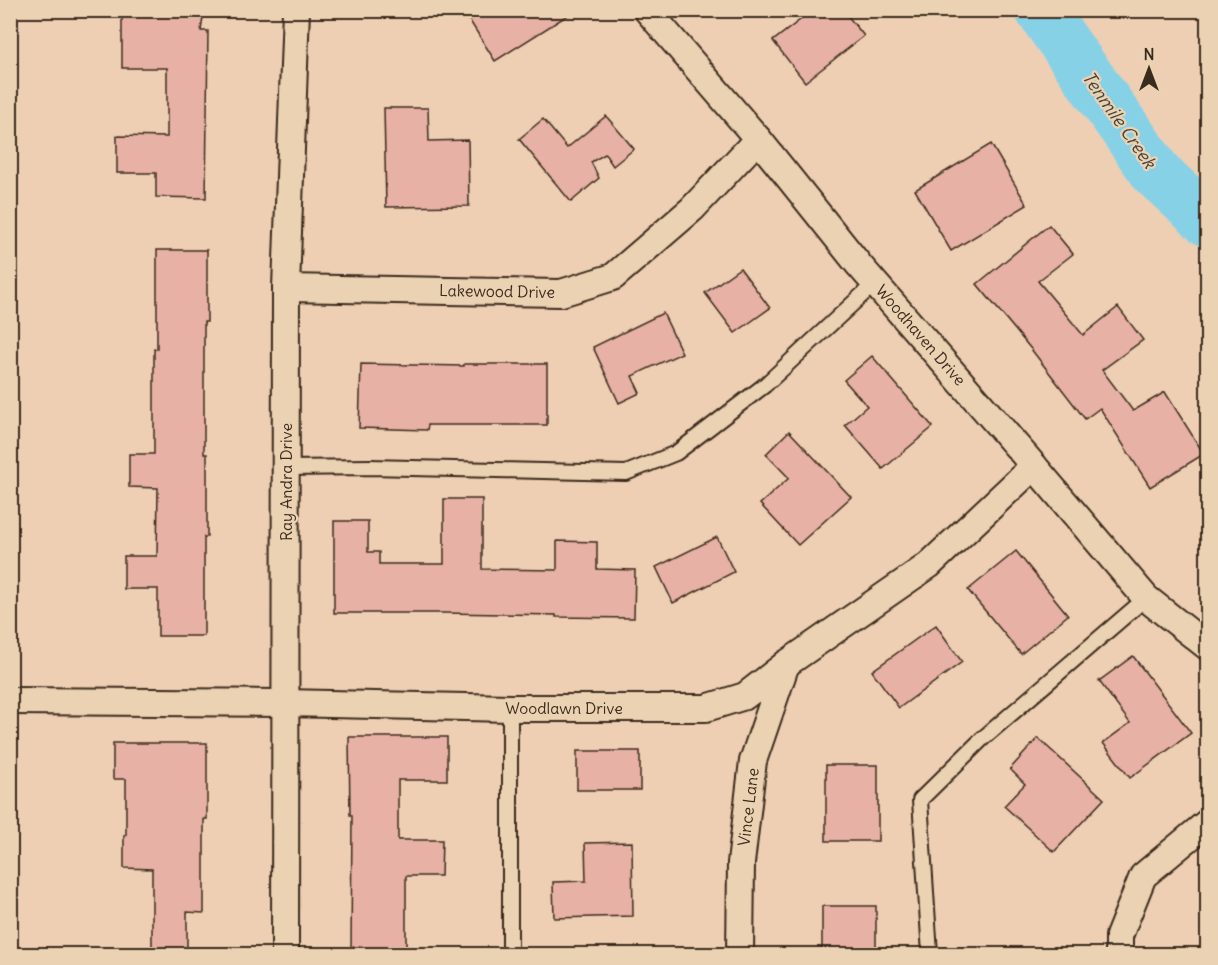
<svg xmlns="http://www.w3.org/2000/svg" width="1218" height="965" viewBox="0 0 1218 965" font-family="Delius,sans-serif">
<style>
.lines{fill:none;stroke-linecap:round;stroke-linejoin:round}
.river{stroke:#87d1e7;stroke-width:52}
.building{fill:#e7b1a5;stroke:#3b2a1e;stroke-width:1.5}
.service-casing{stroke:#3b2a1e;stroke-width:18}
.minor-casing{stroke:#3b2a1e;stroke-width:30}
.service{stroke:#ead2b2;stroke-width:14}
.minor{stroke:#ead2b2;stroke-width:26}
.labels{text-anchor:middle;stroke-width:4.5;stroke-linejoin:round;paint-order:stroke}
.street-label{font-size:16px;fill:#3b2a1e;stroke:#ead2b2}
.water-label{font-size:18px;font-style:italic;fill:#46433c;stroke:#ead2b2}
</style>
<rect width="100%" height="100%" fill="#eecfb3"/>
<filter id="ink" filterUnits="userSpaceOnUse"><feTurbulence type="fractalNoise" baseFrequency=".0167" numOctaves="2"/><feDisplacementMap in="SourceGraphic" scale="12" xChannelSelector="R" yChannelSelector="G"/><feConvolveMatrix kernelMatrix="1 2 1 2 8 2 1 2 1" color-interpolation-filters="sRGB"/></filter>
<g filter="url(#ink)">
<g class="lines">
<path class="river" d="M1041,10L1157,174L1208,221"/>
</g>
<g class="building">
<path d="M122,10H204L201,31H208L206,198L156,197V173H117V136L167,137V68H122Z"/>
<path d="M463,10H576L495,61Z"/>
<path d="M813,10H843L864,36L805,82L773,41Z"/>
<path d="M384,108H428L429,141L468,140L469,206L386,207Z"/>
<path d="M606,116L634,149L613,166L605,154L591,162L599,178L571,202L519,139L543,119L567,148Z"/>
<path d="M991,144L1027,205L951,251L915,190Z"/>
<path d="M1049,225L1073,254L1038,281L1083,335L1118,307L1143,340L1102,370L1133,411L1165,392L1204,454L1150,487L1100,408L1085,419L1031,349L977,284Z"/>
<path d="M157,250H207V322H204V454H207V537H204V636H158V589H124V556H157L158,488L129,487V454H154V349H157Z"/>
<path d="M740,268L770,308L735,333L705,293Z"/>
<path d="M663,313L682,353L632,376L640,393L619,403L593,347Z"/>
<path d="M872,356L933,427L883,469L845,425L867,406L844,380Z"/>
<path d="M361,364L464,366V364H547V425H428L427,430L359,428Z"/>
<path d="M789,431L851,497L798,545L760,504L789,478L766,454Z"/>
<path d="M444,499H482V569L557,570V541L597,542V569L635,570L634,618L556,617V615L444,613H334V521H368V552H379V564H444Z"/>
<path d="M717,537L734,572L673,603L656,567Z"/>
<path d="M1016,551L1068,615L1021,654L968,590Z"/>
<path d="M936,625L962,662L899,708L872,671Z"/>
<path d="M1133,656L1191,733L1130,778L1103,743L1130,723L1099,681Z"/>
<path d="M349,737H447V780H398V840H442L441,876H406V954H351L352,815H350Z"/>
<path d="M1038,738L1104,799L1054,852L1004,806L1025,784L1010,769Z"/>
<path d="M113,743H207V819H204V913L187,912V954H152V869L124,868V835H126V779H113Z"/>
<rect x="577" y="751" width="63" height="39"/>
<rect x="826" y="765" width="52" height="76"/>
<path d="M632,842L633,916L554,918L553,882L586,881L585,843Z"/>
<rect x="822" y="906" width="54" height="48"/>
</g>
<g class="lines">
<g class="service-casing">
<g id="service">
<path d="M286,468L370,467L626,473L676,453L765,385L875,283"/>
<path d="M510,708V954"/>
<path d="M930,954L920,800L982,739L1146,598"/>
</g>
</g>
<g class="minor-casing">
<g id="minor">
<path d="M647,10L758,139L859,265L1034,466L1146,598L1208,647"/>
<path d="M286,288L561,293L613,277L692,209L758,139"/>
<path d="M10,701L285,703L510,708H706L745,696L786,664L929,565L1034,466"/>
<path d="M285,954L286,288L296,10"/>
<path d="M740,954L741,863L753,761L786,664"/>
<path d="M1119,954V936L1143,876L1208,822"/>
</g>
</g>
<use href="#service" class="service"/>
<use href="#minor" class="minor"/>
</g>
</g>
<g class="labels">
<g class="street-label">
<text transform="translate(497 291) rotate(1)" y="6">Lakewood Drive</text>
<text transform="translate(921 335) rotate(49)" y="6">Woodhaven Drive</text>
<text transform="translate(286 482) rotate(-90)" y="6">Ray Andra Drive</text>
<text x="564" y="714">Woodlawn Drive</text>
<text transform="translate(748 807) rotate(-83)" y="6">Vince Lane</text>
</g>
<g class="water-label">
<text transform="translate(1119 120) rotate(55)" y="6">Tenmile Creek</text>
</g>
</g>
<rect width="1218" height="965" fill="none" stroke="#ead2b2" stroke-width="36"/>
<rect x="18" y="18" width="1182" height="929" fill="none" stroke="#3b2a1e" stroke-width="2" filter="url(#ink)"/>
<g transform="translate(1149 69)" stroke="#ead2b2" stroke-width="4.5" paint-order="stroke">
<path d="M0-4.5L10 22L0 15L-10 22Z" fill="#3b2a1e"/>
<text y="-9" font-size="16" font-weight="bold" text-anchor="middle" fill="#3b2a1e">N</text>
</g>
</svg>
